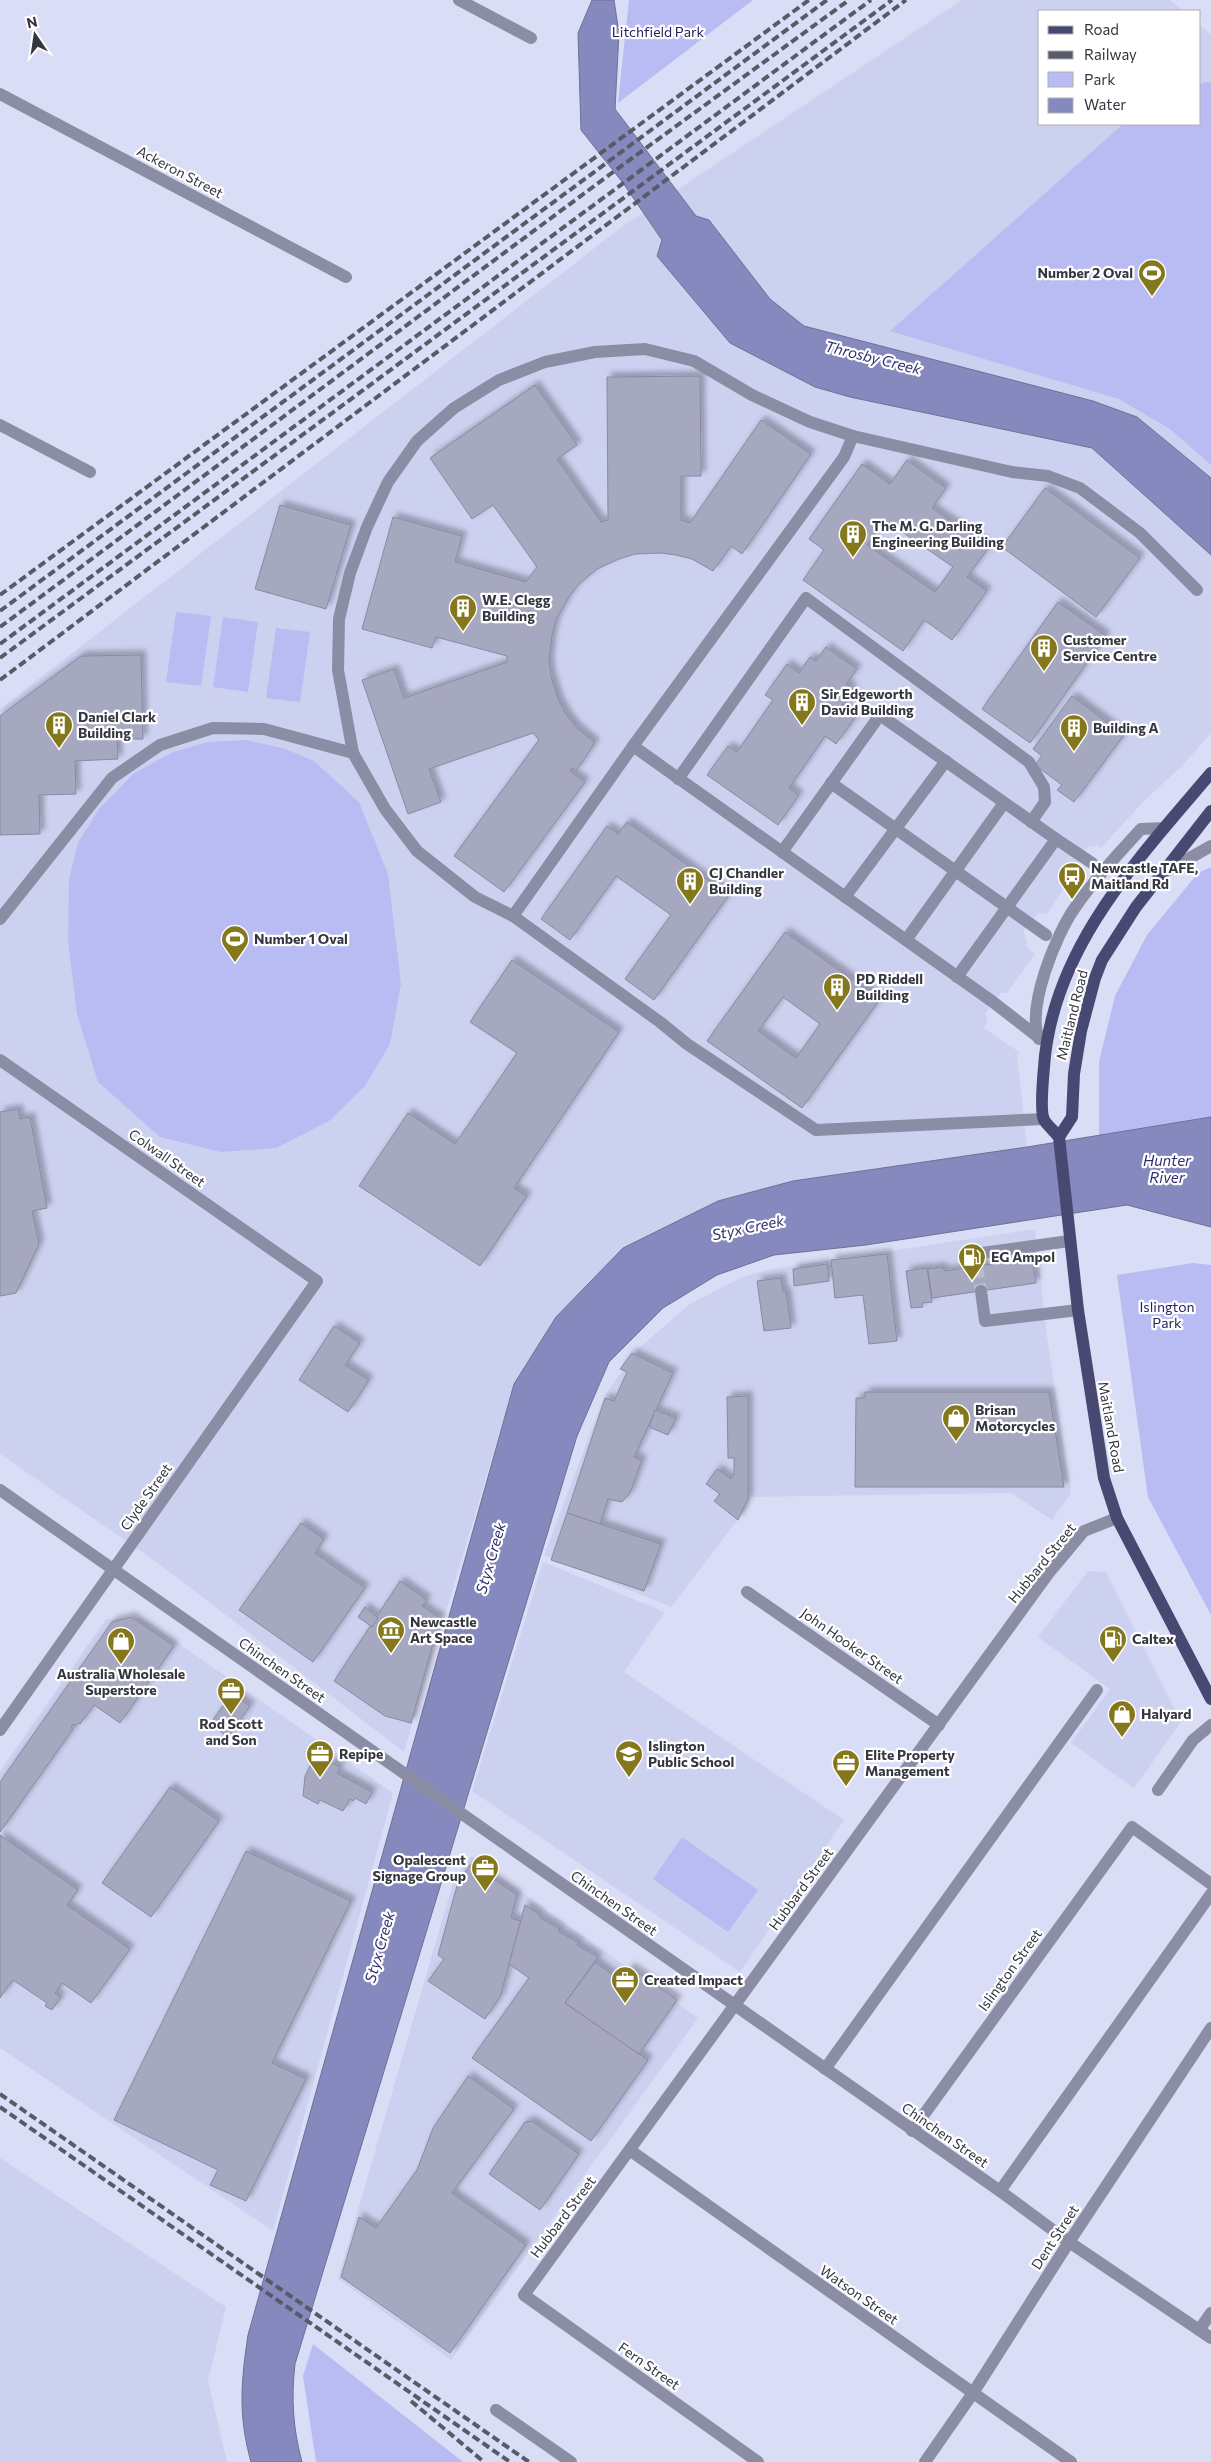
<svg xmlns="http://www.w3.org/2000/svg" width="1211" height="2462" viewBox="0 0 1211 2462" font-family="Commissioner,sans-serif">
<style>
.built{fill:#cdd1f0}
.green{fill:#b8bcf2}
.water{fill:#8589bd;stroke:#6d7097}
.building{fill:#a6a8c0;stroke:#888aa1;fill-rule:evenodd;filter:url(#shadow)}
.lines{fill:none;stroke-linecap:round;stroke-linejoin:round}
.minor-tunnel{stroke:#b9bcd1;stroke-width:12;stroke-dasharray:12 6;stroke-linecap:butt}
.minor{stroke:#8a8da4;stroke-width:12}
.major{stroke:#474972;stroke-width:12}
.rail{stroke:#595a67;stroke-width:4;stroke-dasharray:8 4;stroke-linecap:butt}
.labels{text-anchor:middle;stroke-width:4.5;stroke-linejoin:round;paint-order:stroke}
.park-label{font-size:14px;fill:#262262;stroke:#fff}
.street-label{font-size:14px;fill:#35363f;stroke:#fff}
.poi-label{font-size:14px;font-weight:bold;fill:#35363f;stroke:#fff;text-anchor:start}
.water-label{font-size:15px;font-style:italic;fill:#302e6f;stroke:#fff}
</style>
<defs>
<filter id="shadow"><feDropShadow dx="4.5" dy="-4.5" stdDeviation="2.5" flood-color="#0004"/></filter>
</defs>
<rect width="100%" height="100%" fill="#daddf6"/>
<g class="built">
<path d="M962,0H1170L1184,11H1040V124H1200V25L1211,35V733L1182,766L1144,801L1101,848L1096,844L1095,847L1088,846L1076,863L1077,869L1047,914L1038,913L1023,931L1027,943L1025,946L1035,954L1007,993H1001L985,1014L988,1021L984,1028L1019,1052L1017,1055L1027,1147L793,1181L718,1201L623,1248L556,1317L514,1384L404,1752L158,1563L0,1454V709L623,226Z"/>
<path d="M1035,1229L1047,1337L1071,1493L1052,1520L1011,1493L750,1497V1504L671,1607L544,1555L605,1395L640,1347L690,1304L742,1277L773,1269Z"/>
<path d="M543,1562L665,1612L624,1672L844,1820L740,1972L472,1791Z"/>
<path d="M1088,1571L1106,1572L1181,1722L1134,1788L1071,1743L1110,1689L1038,1637Z"/>
<path d="M142,1618L393,1793L273,2231L0,2048V1771L106,1619Z"/>
<path d="M471,1856L698,2018L451,2360L338,2279L454,1879Z"/>
<path d="M0,2158L226,2307L208,2381L227,2462H0Z"/>
</g>
<g class="green">
<path d="M629,0H753L618,103Z"/>
<path d="M1205,82H1211V465L1170,429L1119,399L890,331L1123,124H1200V84Z"/>
<path d="M176,612L211,616L201,686L166,682Z"/>
<path d="M223,617L258,622L248,692L213,687Z"/>
<path d="M276,628L310,632L300,702L266,698Z"/>
<path d="M245,740L283,748L314,761L359,802L388,874L401,984L390,1044L365,1086L329,1121L276,1148L221,1152L160,1137L98,1082L77,1014L68,941L69,879L78,843L99,809L133,774L173,752L208,742Z"/>
<path d="M1211,867V1117L1099,1136V1062L1115,996L1147,935L1198,873Z"/>
<path d="M1193,1263L1211,1265V1615L1148,1497L1117,1275Z"/>
<path d="M682,1837L758,1890L728,1932L653,1879Z"/>
<path d="M313,2344L463,2462H316L303,2376Z"/>
</g>
<g class="water">
<path d="M592,0H614L619,33L615,109L696,216L709,220L770,299L804,326L1093,401L1137,417L1211,478V555L1092,448L850,397L815,387L730,343L657,256L662,240L623,183L581,130L578,33Z"/>
<path d="M1211,1117V1227L1127,1205L866,1245L774,1255L717,1275L663,1308L609,1362L577,1436L295,2364C291,2398 293,2429 302,2462H251C238,2415 241,2382 248,2335L514,1384L556,1317L623,1248L718,1201L793,1181L1027,1147Z"/>
</g>
<g class="building">
<path d="M700,376L701,476H681V520L690,523L761,420L811,454L742,554L731,546L713,571L692,559L676,555L660,553L635,554L619,559L597,569L578,585L568,598L556,620L552,635L549,660L551,676L558,699L566,714L576,727L595,743L576,771L572,768L570,771L585,782L504,892L454,856L539,740L533,733L429,769L441,802L408,814L362,680L394,669L404,698L507,662V656L436,637L432,648L362,629L393,517L462,536L455,562L526,582L537,567L493,505L472,519L430,458L535,385L577,445L557,459L601,522L608,520L607,377Z"/>
<path d="M907,460L946,488L932,508L989,547L967,577L987,591L952,640L924,620L903,651L803,580L824,550L809,539L862,464L890,484ZM885,520L953,567L935,592L867,545Z"/>
<path d="M1045,488L1140,558L1096,617L1002,547Z"/>
<path d="M280,505L351,525L326,609L255,589Z"/>
<path d="M1058,602L1106,636L1030,743L982,709Z"/>
<path d="M826,647L857,669L846,684L853,689L842,705L857,715L836,744L825,736L789,788L799,795L778,825L707,775L728,746L737,752L773,700L765,695L787,664L799,673L810,657L816,661Z"/>
<path d="M141,655L143,739H117L118,759L75,761L76,794L39,795L40,834L0,835V716L81,656Z"/>
<path d="M1072,696L1124,735L1074,802L1057,790L1062,785L1035,765L1042,756L1033,749Z"/>
<path d="M627,822L729,895L654,1000L625,979L671,915L616,876L570,940L541,919L607,826L618,834Z"/>
<path d="M785,932L880,999L802,1108L707,1041ZM783,997L820,1024L796,1058L758,1031Z"/>
<path d="M512,960L619,1032L514,1188L527,1196L480,1266L359,1186L408,1113L455,1144L517,1053L470,1022Z"/>
<path d="M18,1109L20,1119L30,1117L47,1208L32,1211L39,1244L16,1293L0,1296V1112Z"/>
<path d="M887,1254L897,1341L869,1344L863,1295L835,1298L831,1260Z"/>
<path d="M1032,1258L1036,1283L932,1298L928,1269L941,1267L945,1271Z"/>
<path d="M827,1264L829,1281L794,1286L793,1269Z"/>
<path d="M927,1268L932,1302L922,1303L923,1307L911,1308L906,1271Z"/>
<path d="M781,1278L783,1292H786L791,1328L764,1331L757,1281Z"/>
<path d="M334,1326L360,1343L345,1365L369,1380L348,1412L299,1380Z"/>
<path d="M632,1353L673,1373L634,1457L642,1460L630,1493L622,1502L608,1499L600,1524L567,1513L605,1398L614,1401L627,1372L620,1369Z"/>
<path d="M865,1392H1049L1064,1487H855L856,1398H865Z"/>
<path d="M748,1396V1498L738,1520L714,1501L720,1494L706,1484L717,1469L731,1479L734,1475V1458H728L727,1397Z"/>
<path d="M655,1410L676,1418L668,1435L649,1427Z"/>
<path d="M567,1513L661,1544L644,1591L551,1560Z"/>
<path d="M301,1523L324,1539L315,1553L365,1588L313,1662L239,1610Z"/>
<path d="M400,1581L427,1600L422,1606L440,1618L411,1723L385,1716L334,1681Z"/>
<path d="M365,1607L378,1618L372,1627L358,1617Z"/>
<path d="M131,1617L174,1646L120,1723L94,1705L80,1724L78,1723L76,1726L73,1724L71,1728L73,1729L0,1832V1782L112,1622Z"/>
<path d="M232,1693L250,1706L228,1737L210,1724Z"/>
<path d="M312,1762L327,1769L330,1762L340,1767L337,1773L372,1792L366,1804L355,1798L353,1801L350,1799L343,1811L320,1800L318,1804L303,1796L305,1776Z"/>
<path d="M170,1787L219,1821L151,1917L102,1883Z"/>
<path d="M0,1835L78,1890L67,1905L130,1949L91,2003L62,1983L55,1993L61,1997L52,2010L45,2006L47,2003L13,1980L0,1998Z"/>
<path d="M246,1851L351,1901L272,2063L306,2079L246,2201L210,2185L218,2170L114,2120Z"/>
<path d="M471,1864L517,1895L511,1918L521,1921L500,1997L485,2019L428,1981L444,1959L438,1955L458,1882Z"/>
<path d="M525,1905L540,1915L539,1917L560,1929L558,1931L579,1943L577,1945L598,1957L565,2003L648,2060L591,2141L472,2058L529,1978L509,1964Z"/>
<path d="M595,1962L621,1981L630,1967L677,2000L639,2054L565,2003Z"/>
<path d="M468,2076L514,2109L452,2193L526,2245L450,2353L341,2277L359,2217L376,2228L417,2170L433,2128Z"/>
<path d="M532,2121L579,2154L540,2210L489,2174L525,2122Z"/>
</g>
<g class="lines">
<path class="minor-tunnel" d="M977,1266L981,1291"/>
<g class="minor">
<path d="M459,0L531,38"/>
<path d="M0,94L346,277"/>
<path d="M0,425L90,472"/>
<path d="M633,746L993,1002L1038,1037"/>
<path d="M678,779L806,598L1029,762L1044,787L1045,802L1031,822"/>
<path d="M831,783L1046,935"/>
<path d="M1056,839L1092,863"/>
<path d="M782,852L880,715L1056,839L957,977"/>
<path d="M1163,873L1211,846"/>
<path d="M845,897L946,761"/>
<path d="M513,916L633,746L844,457L853,436"/>
<path d="M0,919L112,778L160,745L213,728L264,729L353,753"/>
<path d="M906,940L1004,803"/>
<path d="M1039,1039C1026,1008 1056,935 1074,909C1094,880 1118,854 1141,829L1164,828"/>
<path d="M0,1060L317,1281L0,1730"/>
<path d="M1044,1119L816,1130L687,1044L660,1022L513,916L475,897L417,851L385,809L353,753L338,670L339,619L350,573L367,527L388,482L417,441L454,408L499,380L545,362L595,352L645,349L694,361L752,395L810,422L853,436L1012,472L1048,476L1080,488L1140,533L1197,590"/>
<path d="M977,1266L975,1254L1069,1241"/>
<path d="M981,1291L985,1321L1078,1310"/>
<path d="M0,1490L1000,2191L1069,2242L1211,2338"/>
<path d="M747,1592L939,1725"/>
<path d="M1158,1790L1193,1740L1211,1725"/>
<path d="M825,2069L1097,1690"/>
<path d="M912,2131L1132,1827L1211,1884"/>
<path d="M631,2151L1071,2462"/>
<path d="M1000,2191L1211,1894"/>
<path d="M1199,2330L1211,2313"/>
<path d="M496,2410L571,2462"/>
<path d="M758,2462L524,2295L1048,1574L1084,1531L1117,1518"/>
<path d="M925,2462L973,2393L1069,2242L1211,2028"/>
</g>
<g class="major">
<path d="M1211,773C1138,859 1052,949 1044,1067C1043,1078 1040,1112 1044,1120C1048,1126 1055,1132 1059,1137L1078,1310L1104,1478L1117,1518L1211,1699"/>
<path d="M1059,1137L1072,1117L1074,1074L1081,1031L1095,978L1102,960L1136,907L1211,811"/>
</g>
<g class="rail">
<path d="M0,595L809,0"/>
<path d="M0,611L827,0"/>
<path d="M0,627L605,178L849,0"/>
<path d="M0,644L871,0"/>
<path d="M0,658L892,0"/>
<path d="M0,680L906,0"/>
<path d="M0,2094L529,2462"/>
<path d="M0,2107L510,2462"/>
<path d="M411,2401L484,2462"/>
</g>
</g>
<defs>
<g id="stadium-pin" transform="scale(1.4375)"><path d="M0 17L-7.5 6A9.5 9.5 0 1 1 7.5 6Z" fill="#85781c" stroke="#fff"/><path d="M0-5a6.5 5 0 1 0 0 10a6.5 5 0 1 0 0-10ZM-3.5-1.8h7v3.6h-7Z" fill="#fff"/></g>
<g id="building-pin" transform="scale(1.4375)"><path d="M0 17L-7.5 6A9.5 9.5 0 1 1 7.5 6Z" fill="#85781c" stroke="#fff"/><path d="M-4-6H4V6H1V3H-1V6H-4ZM-2.5-4.3h1.7v1.8h-1.7ZM.8-4.3h1.7v1.8H.8ZM-2.5-1h1.7V.8h-1.7ZM.8-1h1.7V.8H.8Z" fill="#fff"/></g>
<g id="bus-pin" transform="scale(1.4375)"><path d="M0 17L-7.5 6A9.5 9.5 0 1 1 7.5 6Z" fill="#85781c" stroke="#fff"/><path d="M-5-6H5V4H4V6H2V4H-2V6H-4V4H-5ZM-3.5-4V0h7V-4ZM-3.5 1.2v1.5H-2V1.2ZM2 1.2v1.5H3.5V1.2Z" fill="#fff"/></g>
<g id="fuel-pin" transform="scale(1.4375)"><path d="M0 17L-7.5 6A9.5 9.5 0 1 1 7.5 6Z" fill="#85781c" stroke="#fff"/><path d="M-5.5-6h7V0h2V4h1.3V-2.5L3-4.5l.8-.8L6-3V5H2.5V1h-1V6h-7ZM-4.2-4.7v3.2H.2V-4.7Z" fill="#fff"/></g>
<g id="shop-pin" transform="scale(1.4375)"><path d="M0 17L-7.5 6A9.5 9.5 0 1 1 7.5 6Z" fill="#85781c" stroke="#fff"/><path d="M-5-2.5h2.3a2.7 3.5 0 0 1 5.4 0H5L5.5 6h-11ZM-1.5-2.5h3a1.5 2.3 0 0 0-3 0Z" fill="#fff"/></g>
<g id="museum-pin" transform="scale(1.4375)"><path d="M0 17L-7.5 6A9.5 9.5 0 1 1 7.5 6Z" fill="#85781c" stroke="#fff"/><path d="M0-6L6-3V-2H-6V-3ZM-5-1h2V3h-2ZM-1-1h2V3h-2ZM3-1h2V3H3ZM-6 4H6V6H-6Z" fill="#fff"/></g>
<g id="office-pin" transform="scale(1.4375)"><path d="M0 17L-7.5 6A9.5 9.5 0 1 1 7.5 6Z" fill="#85781c" stroke="#fff"/><path d="M-6-3h4V-5.5h4V-3h4V5H-6ZM-1-4.5V-3h2v-1.5ZM-6 0V1H6V0Z" fill="#fff"/></g>
<g id="school-pin" transform="scale(1.4375)"><path d="M0 17L-7.5 6A9.5 9.5 0 1 1 7.5 6Z" fill="#85781c" stroke="#fff"/><path d="M0-5L7-2L0 1L-7-2ZM-4 1L0 2.5L4 1V4Q0 6-4 4Z" fill="#fff"/></g>
</defs>
<g fill-rule="evenodd">
<use href="#stadium-pin" x="1152" y="273"/>
<use href="#building-pin" x="853" y="534"/>
<use href="#building-pin" x="463" y="608"/>
<use href="#building-pin" x="1044" y="648"/>
<use href="#building-pin" x="802" y="702"/>
<use href="#building-pin" x="59" y="725"/>
<use href="#building-pin" x="1074" y="728"/>
<use href="#bus-pin" x="1072" y="876"/>
<use href="#building-pin" x="690" y="881"/>
<use href="#stadium-pin" x="235" y="939"/>
<use href="#building-pin" x="837" y="987"/>
<use href="#fuel-pin" x="972" y="1257"/>
<use href="#shop-pin" x="956" y="1418"/>
<use href="#museum-pin" x="391" y="1630"/>
<use href="#fuel-pin" x="1113" y="1639"/>
<use href="#shop-pin" x="121" y="1641"/>
<use href="#office-pin" x="231" y="1691"/>
<use href="#shop-pin" x="1122" y="1714"/>
<use href="#office-pin" x="320" y="1754"/>
<use href="#school-pin" x="629" y="1754"/>
<use href="#office-pin" x="846" y="1763"/>
<use href="#office-pin" x="485" y="1868"/>
<use href="#office-pin" x="625" y="1980"/>
</g>
<g class="labels">
<g class="park-label">
<text x="658" y="37">Litchfield Park</text>
<text x="1167" y="1312">Islington<tspan x="1167" dy="16">Park</tspan></text>
</g>
<g class="street-label">
<text transform="translate(180 172) rotate(28)" y="5">Ackeron Street</text>
<text transform="translate(1072 1015) rotate(-76)" y="5">Maitland Road</text>
<text transform="translate(167 1158) rotate(35)" y="5">Colwall Street</text>
<text transform="translate(1111 1427) rotate(80)" y="5">Maitland Road</text>
<text transform="translate(146 1497) rotate(-55)" y="5">Clyde Street</text>
<text transform="translate(1042 1563) rotate(-51)" y="5">Hubbard Street</text>
<text transform="translate(852 1646) rotate(35)" y="5">John Hooker Street</text>
<text transform="translate(282 1670) rotate(35)" y="5">Chinchen Street</text>
<text transform="translate(801 1889) rotate(-54)" y="5">Hubbard Street</text>
<text transform="translate(614 1903) rotate(35)" y="5">Chinchen Street</text>
<text transform="translate(1010 1970) rotate(-54)" y="5">Islington Street</text>
<text transform="translate(945 2135) rotate(35)" y="5">Chinchen Street</text>
<text transform="translate(563 2217) rotate(-53)" y="5">Hubbard Street</text>
<text transform="translate(1055 2237) rotate(-57)" y="5">Dent Street</text>
<text transform="translate(859 2295) rotate(35)" y="5">Watson Street</text>
<text transform="translate(649 2366) rotate(35)" y="5">Fern Street</text>
</g>
<g class="poi-label">
<text x="1133" y="278" text-anchor="end">Number 2 Oval</text>
<text x="872" y="531">The M. G. Darling<tspan x="872" dy="16">Engineering Building</tspan></text>
<text x="482" y="605">W.E. Clegg<tspan x="482" dy="16">Building</tspan></text>
<text x="1063" y="645">Customer<tspan x="1063" dy="16">Service Centre</tspan></text>
<text x="821" y="699">Sir Edgeworth<tspan x="821" dy="16">David Building</tspan></text>
<text x="78" y="722">Daniel Clark<tspan x="78" dy="16">Building</tspan></text>
<text x="1093" y="733">Building A</text>
<text x="1091" y="873">Newcastle TAFE,<tspan x="1091" dy="16">Maitland Rd</tspan></text>
<text x="709" y="878">CJ Chandler<tspan x="709" dy="16">Building</tspan></text>
<text x="254" y="944">Number 1 Oval</text>
<text x="856" y="984">PD Riddell<tspan x="856" dy="16">Building</tspan></text>
<text x="991" y="1262">EG Ampol</text>
<text x="975" y="1415">Brisan<tspan x="975" dy="16">Motorcycles</tspan></text>
<text x="410" y="1627">Newcastle<tspan x="410" dy="16">Art Space</tspan></text>
<text x="1132" y="1644">Caltex</text>
<text x="121" y="1679" text-anchor="middle">Australia Wholesale<tspan x="121" dy="16">Superstore</tspan></text>
<text x="1141" y="1719">Halyard</text>
<text x="231" y="1729" text-anchor="middle">Rod Scott<tspan x="231" dy="16">and Son</tspan></text>
<text x="648" y="1751">Islington<tspan x="648" dy="16">Public School</tspan></text>
<text x="339" y="1759">Repipe</text>
<text x="865" y="1760">Elite Property<tspan x="865" dy="16">Management</tspan></text>
<text x="466" y="1865" text-anchor="end">Opalescent<tspan x="466" dy="16">Signage Group</tspan></text>
<text x="644" y="1985">Created Impact</text>
</g>
<g class="water-label">
<text transform="translate(873 358) rotate(14)" y="5">Throsby Creek</text>
<text x="1167" y="1166">Hunter<tspan x="1167" dy="17">River</tspan></text>
<text transform="translate(748 1228) rotate(-12)" y="5">Styx Creek</text>
<text transform="translate(491 1558) rotate(-74)" y="5">Styx Creek</text>
<text transform="translate(380 1947) rotate(-74)" y="5">Styx Creek</text>
</g>
</g>
<rect x="1038" y="10" width="162" height="115" fill="#ffffff" stroke="#aeafb2"/>
<rect x="1048" y="26" width="25" height="8" fill="#474972" stroke="#aeafb2"/>
<text x="1084" y="35" font-size="15" fill="#35363f">Road</text>
<rect x="1048" y="51" width="25" height="8" fill="#595a67" stroke="#aeafb2"/>
<text x="1084" y="60" font-size="15" fill="#35363f">Railway</text>
<rect x="1048" y="72" width="25" height="15" fill="#b8bcf2" stroke="#aeafb2"/>
<text x="1084" y="85" font-size="15" fill="#35363f">Park</text>
<rect x="1048" y="98" width="25" height="15" fill="#8589bd" stroke="#aeafb2"/>
<text x="1084" y="110" font-size="15" fill="#35363f">Water</text>
<g transform="translate(35 35) rotate(347)" stroke="#ffffff" stroke-width="4" paint-order="stroke">
<path d="M0-4L9 19L0 12L-9 19Z" fill="#35363f"/>
<text y="-8" font-size="14" font-weight="bold" text-anchor="middle" fill="#35363f">N</text>
</g>
</svg>
